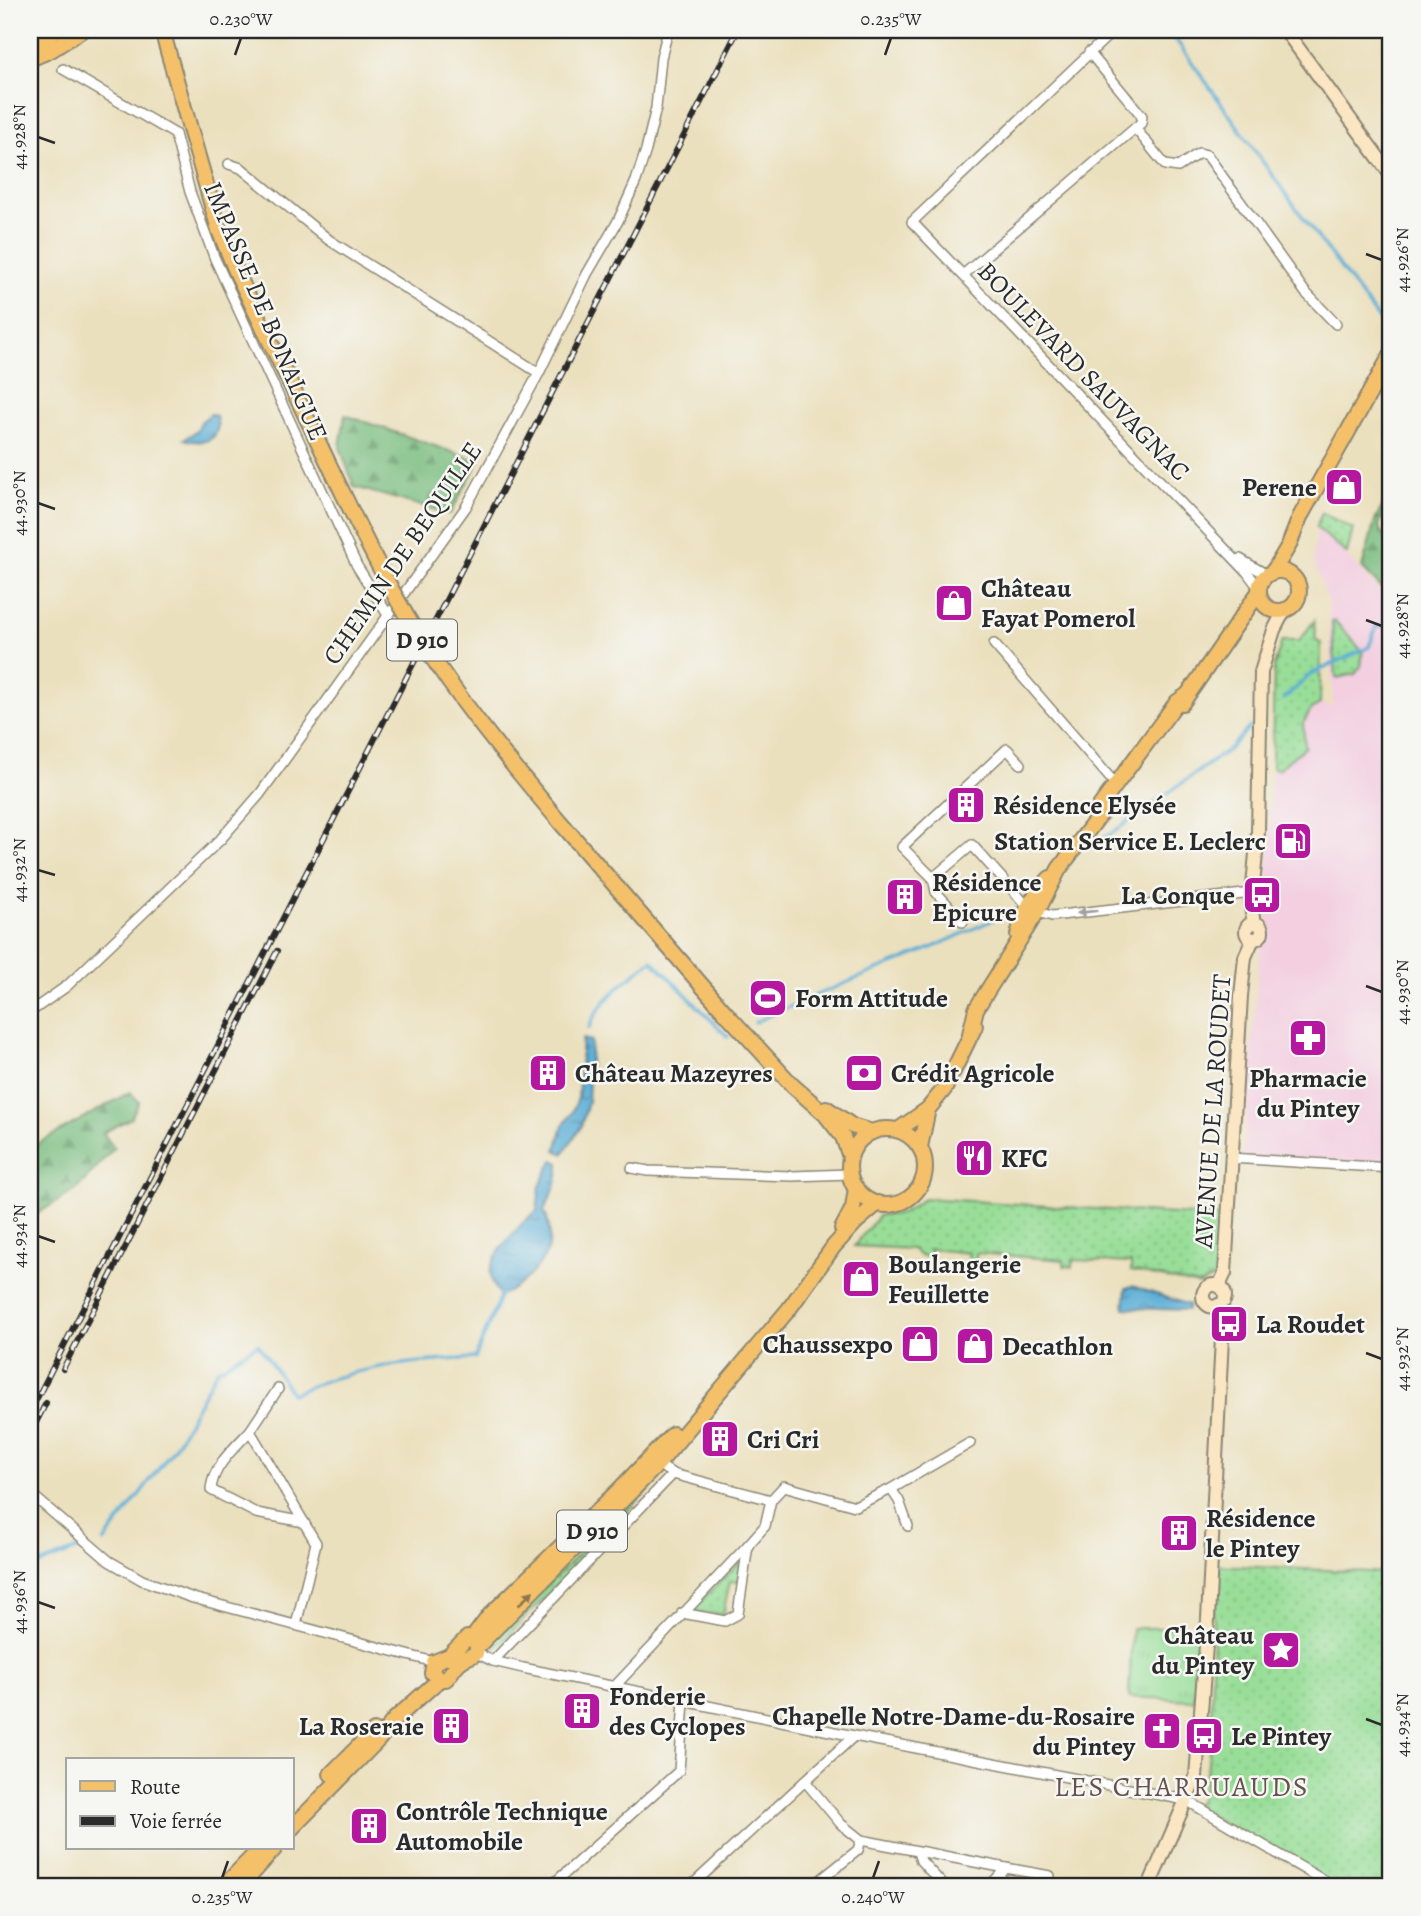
<svg xmlns="http://www.w3.org/2000/svg" width="1421" height="1916" viewBox="0 0 1421 1916" font-family="Alegreya,serif">
<style>
.built{fill:#f3cfe0}
.grass{fill:url(#grass-dots);stroke:#628462;stroke-width:2}
.forest{fill:url(#forest-firs);stroke:#527456;stroke-width:2}
.park{fill:url(#park-tufts);stroke:#628462;stroke-width:2}
.water{fill:url(#water-ripples);stroke:#426c80;stroke-width:2}
.lines{fill:none;stroke-linecap:round;stroke-linejoin:round}
.stream{stroke:#5aadd6;stroke-width:3.5}
.street-casing{stroke:#8b8674;stroke-width:12}
.secondary-casing{stroke:#8b8674;stroke-width:16}
.primary-casing{stroke:#8b8674;stroke-width:18}
.street{stroke:#fff;stroke-width:9}
.secondary{stroke:#fbe6c4;stroke-width:12}
.primary{stroke:#f4c16b;stroke-width:14}
.rail-casing{stroke:#2b2b2b;stroke-width:6}
.rail{stroke:#f6f6f2;stroke-width:3.5;stroke-dasharray:10;stroke-linecap:butt}
.primary-bridge-casing{stroke:#8b8674;stroke-width:18;stroke-linecap:butt}
.primary-bridge{stroke:#f4c16b;stroke-width:14}
.oneway{fill:#a0a0a0}
.oneway2{fill:#90764b}
.ticks{fill:none;stroke:#2b2b2b;stroke-width:2.5}
.labels{text-anchor:middle;stroke-width:5;stroke-linejoin:round;paint-order:stroke}
.shield{fill:#f6f6f2;stroke:#686867;stroke-width:2}
.shield-label{font-size:24px;font-weight:bold;fill:#2b2b2b}
.street-label{font-size:26px;fill:#2b2b2b;stroke:#f6f6f2}
.poi-label{font-size:26px;font-weight:bold;fill:#2b2b2b;stroke:#f6f6f2;text-anchor:start}
.neighbourhood-label{font-size:28px;letter-spacing:2px;fill:#655250;stroke:#f6f6f2}
.neatline{fill:none;stroke:#2b2b2b;stroke-width:2.5}
.ticks-label{font-size:18px;text-anchor:middle;fill:#2b2b2b}
</style>
<defs>
<pattern id="grass-dots" width="8" height="8" patternUnits="userSpaceOnUse" patternTransform="scale(1.75)"><rect width="8" height="8" fill="#98de98"/><path d="M2 2h.1M6 6h.1" fill="none" stroke="#83bf83" stroke-width="1.8" stroke-linecap="round"/></pattern>
<pattern id="forest-firs" width="22" height="20" patternUnits="userSpaceOnUse" patternTransform="scale(1.75)"><rect width="22" height="20" fill="#7abd80"/><path d="M5 1l3.5 6h-7zM16 11l3.5 6h-7z" fill="#649a69"/></pattern>
<pattern id="park-tufts" width="24" height="20" patternUnits="userSpaceOnUse" patternTransform="scale(1.75)"><rect width="24" height="20" fill="#98de98"/><path d="M3 7l-1-3M5 7V3M7 7l1-3M15 17l-1-3M17 17v-4M19 17l1-3" fill="none" stroke="#83bf83"/></pattern>
<pattern id="water-ripples" width="26" height="14" patternUnits="userSpaceOnUse" patternTransform="scale(1.75)"><rect width="26" height="14" fill="#5aadd6"/><path d="M2 4q2-2 4 0t4 0M15 11q2-2 4 0t4 0" fill="none" stroke="#4b8dae"/></pattern>
</defs>
<rect width="100%" height="100%" fill="#f6f6f2"/>
<filter id="ink" filterUnits="userSpaceOnUse"><feTurbulence type="fractalNoise" baseFrequency=".0143" numOctaves="2"/><feDisplacementMap in="SourceGraphic" scale="14" xChannelSelector="R" yChannelSelector="G"/><feConvolveMatrix kernelMatrix="1 2 1 2 8 2 1 2 1" color-interpolation-filters="sRGB"/></filter>
<filter id="wash" filterUnits="userSpaceOnUse"><feTurbulence type="fractalNoise" baseFrequency=".00686" numOctaves="4" result="noise"/><feDisplacementMap in="SourceGraphic" scale="28" xChannelSelector="R" yChannelSelector="G"/><feGaussianBlur stdDeviation="1.57" result="paint"/><feColorMatrix in="noise" values="0 0 0 0 0 0 0 0 0 0 0 0 0 0 0 0 0 1.4 0 .05"/><feComposite in="paint" operator="in"/></filter>
<g filter="url(#wash)">
<rect width="100%" height="100%" fill="#ebe0bd"/>
<path class="built" d="M1317,528L1338,546L1391,603V1166L1243,1156L1260,947L1272,930L1265,914L1272,768L1278,769L1304,748L1303,724L1311,709L1320,704L1333,706L1328,601L1313,560Z"/>
<g class="grass">
<path d="M1322,513L1353,529L1347,554L1316,527Z"/>
<path d="M1314,621L1316,641L1321,643L1320,704L1311,709L1303,724L1305,747L1278,769L1272,768L1274,666L1282,641H1299Z"/>
<path d="M1335,621L1363,652L1361,666L1355,674L1336,678L1332,622Z"/>
<path d="M924,1198L1222,1217L1218,1271L1216,1277L1199,1285L1131,1271V1263L1073,1260L1072,1267L1064,1266V1260L976,1253V1260L968,1259L969,1253L930,1249V1257L919,1255L912,1249L854,1246L879,1215C901,1216 907,1211 924,1198Z"/>
<path d="M658,1476L659,1479L494,1650L489,1648L488,1643Z"/>
<path d="M739,1563L742,1567L738,1582L730,1581L723,1615L690,1611Z"/>
<path d="M1214,1565L1391,1573V1886H1331L1194,1806L1201,1798L1208,1763L1211,1729Z"/>
</g>
<g class="forest">
<path d="M345,415L479,461L450,514L354,487L340,447Z"/>
<path d="M1391,492V507C1367,534 1386,529 1391,551C1394,565 1391,583 1391,598L1362,568L1376,518Z"/>
<path d="M130,1092L139,1102L131,1118L103,1133L114,1148L76,1190L30,1218V1148Z"/>
</g>
<path class="park" d="M1132,1628H1199L1194,1700L1129,1697Z"/>
<g class="water">
<path d="M211,414L216,416C223,441 204,445 184,439L197,431L201,422Z"/>
<path d="M582,1039L591,1041L588,1102L581,1127L563,1154L556,1150L563,1125L572,1113L578,1098Z"/>
<path d="M553,1160L559,1163C560,1181 552,1194 544,1210C557,1242 548,1260 522,1282C515,1288 508,1294 499,1294C494,1287 489,1278 491,1268C494,1253 524,1219 537,1211L540,1186Z"/>
<path d="M1132,1286L1189,1305L1188,1310L1124,1308L1126,1288Z"/>
</g>
<g class="lines">
<g class="stream">
<path d="M1051,30L1087,47"/>
<path d="M1169,30L1285,193L1389,333"/>
<path d="M1284,699L1311,674L1369,647L1376,627L1391,625"/>
<path d="M1095,842L1108,836L1228,750L1250,727"/>
<path d="M814,996L929,949L1019,908"/>
<path d="M755,1022L805,1000"/>
<path d="M589,1028C599,999 629,979 652,960L728,1037"/>
<path d="M104,1542L174,1448L217,1370L258,1344L292,1394C356,1365 406,1363 475,1358L502,1292"/>
<path d="M30,1568L81,1548"/>
</g>
</g>
</g>
<g filter="url(#ink)">
<g class="lines">
<g class="street-casing">
<g id="street">
<path d="M1114,30L912,222L1247,572L1259,588"/>
<path d="M63,69L175,134L190,192L215,259L357,566L388,615"/>
<path d="M1135,128L1165,165L1178,167L1199,153L1207,155L1305,292L1336,324"/>
<path d="M229,164L241,168L329,240L539,373"/>
<path d="M963,275L1141,123L1142,116L1089,52"/>
<path d="M1240,559L1267,575"/>
<path d="M994,644L1117,786"/>
<path d="M933,878L902,847L1007,749L1021,764"/>
<path d="M1037,912L1052,916L1252,893"/>
<path d="M963,922L936,892L933,878L972,845L1027,906"/>
<path d="M30,1012L67,986L220,840L260,794L466,507L539,373L587,274L618,221L636,181L646,150L656,108L661,58L668,30"/>
<path d="M1230,1158L1391,1168"/>
<path d="M632,1168L648,1171L792,1176L850,1174"/>
<path d="M278,1389L250,1431L316,1543L296,1625"/>
<path d="M250,1431C235,1447 212,1467 211,1490L256,1513L304,1522"/>
<path d="M665,1469L673,1474L771,1500L784,1486L855,1506L891,1489L970,1443"/>
<path d="M891,1489L899,1501L908,1526"/>
<path d="M30,1493L109,1561L142,1580L193,1598L434,1662"/>
<path d="M682,1613L725,1621L738,1614L748,1545"/>
<path d="M476,1653L493,1661L523,1668L854,1736L1186,1800L1333,1886"/>
<path d="M493,1661L673,1474"/>
<path d="M615,1686L748,1545L765,1526L771,1500"/>
<path d="M805,1781L841,1824L861,1840L1006,1868"/>
<path d="M918,1852L921,1861L944,1886"/>
<path d="M551,1886L679,1771L684,1701"/>
<path d="M691,1886L854,1736"/>
<path d="M813,1886L858,1850L861,1840"/>
<path d="M990,1886L1006,1868L1050,1876"/>
</g>
</g>
<g class="secondary-casing">
<g id="secondary">
<path d="M1285,30L1391,175"/>
<path d="M1254,923L1251,907L1258,832L1261,672L1274,630L1285,609"/>
<circle cx="1254" cy="931" r="8"/>
<circle cx="1214" cy="1296" r="11"/>
<path d="M1219,1286L1225,1273L1241,996L1245,957L1253,939"/>
<path d="M1149,1886L1196,1777L1208,1619L1223,1318L1218,1305"/>
</g>
</g>
<g class="primary-casing">
<g id="primary">
<path d="M165,30V41L219,230L236,271L315,435"/>
<path d="M30,52L55,30"/>
<path d="M30,59L51,50L82,30"/>
<circle cx="1279" cy="591" r="20"/>
<path d="M1273,572L1289,545L1300,517L1391,355"/>
<path d="M1182,703L1259,592"/>
<path d="M1100,806L1177,702L1187,695"/>
<path d="M561,823L724,1011L793,1086L825,1114L843,1137L850,1157"/>
<path d="M1018,935C1023,912 1033,895 1050,878"/>
<path d="M970,1034L976,1009L1037,912L1059,869L1102,812L1106,800"/>
<path d="M826,1108L852,1126L872,1132"/>
<circle cx="887" cy="1167" r="38"/>
<path d="M898,1130L928,1109"/>
<path d="M920,1147L928,1109L945,1088L975,1026"/>
<path d="M842,1229L853,1208L856,1188"/>
<path d="M472,1639L490,1615L617,1492L673,1434"/>
<path d="M478,1646L659,1463L789,1309L834,1246L856,1222L878,1203"/>
<path d="M331,1774L374,1731"/>
<path d="M292,1828L378,1740L395,1719L440,1679H446C452,1673 454,1666 461,1661C466,1657 471,1657 476,1653L478,1646L472,1639L467,1638L449,1656L434,1662L432,1673L440,1679"/>
<path d="M224,1886L261,1848"/>
<path d="M241,1886L275,1848"/>
</g>
</g>
<use href="#street" class="street"/>
<use href="#secondary" class="secondary"/>
<use href="#primary" class="primary"/>
<g class="rail-casing">
<g id="rail">
<path d="M63,1369L277,951"/>
<path d="M30,1412L738,30"/>
<path d="M30,1434L46,1403"/>
</g>
</g>
<use href="#rail" class="rail"/>
<g class="primary-bridge-casing">
<path id="primary-bridge" d="M315,435C352,512 388,592 436,663C474,719 517,771 561,823"/>
</g>
<use href="#primary-bridge" class="primary-bridge"/>
</g>
<defs><path id="oneway-solid" d="M-6-.8H1V-3.2L6.5 0L1 3.2V.8H-6Z" transform="scale(1.75)"/></defs>
<use class="oneway" href="#oneway-solid" transform="translate(1087 912) rotate(173)"/>
<use class="oneway2" href="#oneway-solid" transform="translate(526 1598) rotate(-45)"/>
</g>
<path class="ticks" d="M235,55L241,38M885,55L891,38M38,137L55,143M1366,254L1382,260M38,503L55,509M1366,620L1382,626M38,870L55,875M1366,986L1382,992M38,1236L55,1242M1366,1353L1382,1359M38,1602L55,1608M1366,1719L1382,1725M222,1878L228,1861M873,1878L879,1861"/>
<defs>
<g id="shop-square" transform="scale(2.0125)"><rect x="-9" y="-9" width="18" height="18" rx="4" fill="#b5179e" stroke="#f6f6f2"/><path d="M-5-2.5h2.3a2.7 3.5 0 0 1 5.4 0H5L5.5 6h-11ZM-1.5-2.5h3a1.5 2.3 0 0 0-3 0Z" fill="#fff"/></g>
<g id="building-square" transform="scale(2.0125)"><rect x="-9" y="-9" width="18" height="18" rx="4" fill="#b5179e" stroke="#f6f6f2"/><path d="M-4-6H4V6H1V3H-1V6H-4ZM-2.5-4.3h1.7v1.8h-1.7ZM.8-4.3h1.7v1.8H.8ZM-2.5-1h1.7V.8h-1.7ZM.8-1h1.7V.8H.8Z" fill="#fff"/></g>
<g id="fuel-square" transform="scale(2.0125)"><rect x="-9" y="-9" width="18" height="18" rx="4" fill="#b5179e" stroke="#f6f6f2"/><path d="M-5.5-6h7V0h2V4h1.3V-2.5L3-4.5l.8-.8L6-3V5H2.5V1h-1V6h-7ZM-4.2-4.7v3.2H.2V-4.7Z" fill="#fff"/></g>
<g id="bus-square" transform="scale(2.0125)"><rect x="-9" y="-9" width="18" height="18" rx="4" fill="#b5179e" stroke="#f6f6f2"/><path d="M-5-6H5V4H4V6H2V4H-2V6H-4V4H-5ZM-3.5-4V0h7V-4ZM-3.5 1.2v1.5H-2V1.2ZM2 1.2v1.5H3.5V1.2Z" fill="#fff"/></g>
<g id="stadium-square" transform="scale(2.0125)"><rect x="-9" y="-9" width="18" height="18" rx="4" fill="#b5179e" stroke="#f6f6f2"/><path d="M0-5a6.5 5 0 1 0 0 10a6.5 5 0 1 0 0-10ZM-3.5-1.8h7v3.6h-7Z" fill="#fff"/></g>
<g id="pharmacy-square" transform="scale(2.0125)"><rect x="-9" y="-9" width="18" height="18" rx="4" fill="#b5179e" stroke="#f6f6f2"/><path d="M-2-6h4v4h4v4h-4v4h-4v-4h-4v-4h4Z" fill="#fff"/></g>
<g id="bank-square" transform="scale(2.0125)"><rect x="-9" y="-9" width="18" height="18" rx="4" fill="#b5179e" stroke="#f6f6f2"/><path d="M-6-4H6V4H-6ZM0-2.3a2.3 2.3 0 1 0 0 4.6a2.3 2.3 0 1 0 0-4.6Z" fill="#fff"/></g>
<g id="restaurant-square" transform="scale(2.0125)"><rect x="-9" y="-9" width="18" height="18" rx="4" fill="#b5179e" stroke="#f6f6f2"/><path d="M-5-6h1v4h1v-4h1v4h1v-4h1v5L-1.5 .5V6h-2V.5L-5-1ZM5-6V6H3V1.5H1.5Q1.5-4 5-6Z" fill="#fff"/></g>
<g id="sight-square" transform="scale(2.0125)"><rect x="-9" y="-9" width="18" height="18" rx="4" fill="#b5179e" stroke="#f6f6f2"/><path d="M0-6L1.8-2.2L6-1.7L2.9 1.2L3.7 5.4L0 3.3L-3.7 5.4L-2.9 1.2L-6-1.7L-1.8-2.2Z" fill="#fff"/></g>
<g id="church-square" transform="scale(2.0125)"><rect x="-9" y="-9" width="18" height="18" rx="4" fill="#b5179e" stroke="#f6f6f2"/><path d="M-1.2-6h2.4v3.5h3.3v2.4h-3.3V6h-2.4V-.1h-3.3v-2.4h3.3Z" fill="#fff"/></g>
</defs>
<g fill-rule="evenodd">
<use href="#shop-square" x="1344" y="487"/>
<use href="#shop-square" x="954" y="603"/>
<use href="#building-square" x="966" y="805"/>
<use href="#fuel-square" x="1293" y="841"/>
<use href="#bus-square" x="1262" y="895"/>
<use href="#building-square" x="905" y="897"/>
<use href="#stadium-square" x="768" y="998"/>
<use href="#pharmacy-square" x="1308" y="1038"/>
<use href="#building-square" x="548" y="1073"/>
<use href="#bank-square" x="864" y="1073"/>
<use href="#restaurant-square" x="974" y="1158"/>
<use href="#shop-square" x="861" y="1279"/>
<use href="#bus-square" x="1229" y="1324"/>
<use href="#shop-square" x="920" y="1344"/>
<use href="#shop-square" x="975" y="1346"/>
<use href="#building-square" x="720" y="1439"/>
<use href="#building-square" x="1179" y="1533"/>
<use href="#sight-square" x="1281" y="1650"/>
<use href="#building-square" x="582" y="1711"/>
<use href="#building-square" x="451" y="1726"/>
<use href="#church-square" x="1162" y="1731"/>
<use href="#bus-square" x="1204" y="1736"/>
<use href="#building-square" x="369" y="1826"/>
</g>
<g class="labels">
<g class="shield">
<rect x="387" y="619.5" width="70" height="41" rx="5"/>
<rect x="557" y="1510.5" width="70" height="41" rx="5"/>
</g>
<g class="shield-label">
<text x="422" y="648">D 910</text>
<text x="592" y="1539">D 910</text>
</g>
<g class="street-label">
<text transform="translate(266 311) rotate(67)" y="9">IMPASSE DE BONALGUE</text>
<text transform="translate(1084 371) rotate(46)" y="9">BOULEVARD SAUVAGNAC</text>
<text transform="translate(402 553) rotate(-56)" y="9">CHEMIN DE BEQUILLE</text>
<text transform="translate(1212 1111) rotate(-86)" y="9">AVENUE DE LA ROUDET</text>
</g>
<g class="poi-label">
<text x="1317" y="496" text-anchor="end">Perene</text>
<text x="981" y="597">Château<tspan x="981" dy="30">Fayat Pomerol</tspan></text>
<text x="993" y="814">Résidence Elysée</text>
<text x="1266" y="850" text-anchor="end">Station Service E. Leclerc</text>
<text x="932" y="891">Résidence<tspan x="932" dy="30">Epicure</tspan></text>
<text x="1235" y="904" text-anchor="end">La Conque</text>
<text x="795" y="1007">Form Attitude</text>
<text x="575" y="1082">Château Mazeyres</text>
<text x="891" y="1082">Crédit Agricole</text>
<text x="1308" y="1087" text-anchor="middle">Pharmacie<tspan x="1308" dy="30">du Pintey</tspan></text>
<text x="1001" y="1167">KFC</text>
<text x="888" y="1273">Boulangerie<tspan x="888" dy="30">Feuillette</tspan></text>
<text x="1256" y="1333">La Roudet</text>
<text x="893" y="1353" text-anchor="end">Chaussexpo</text>
<text x="1002" y="1355">Decathlon</text>
<text x="747" y="1448">Cri Cri</text>
<text x="1206" y="1527">Résidence<tspan x="1206" dy="30">le Pintey</tspan></text>
<text x="1254" y="1644" text-anchor="end">Château<tspan x="1254" dy="30">du Pintey</tspan></text>
<text x="609" y="1705">Fonderie<tspan x="609" dy="30">des Cyclopes</tspan></text>
<text x="1135" y="1725" text-anchor="end">Chapelle Notre-Dame-du-Rosaire<tspan x="1135" dy="30">du Pintey</tspan></text>
<text x="424" y="1735" text-anchor="end">La Roseraie</text>
<text x="1231" y="1745">Le Pintey</text>
<text x="396" y="1820">Contrôle Technique<tspan x="396" dy="30">Automobile</tspan></text>
</g>
<g class="neighbourhood-label">
<text x="1182" y="1796">LES CHARRUAUDS</text>
</g>
</g>
<rect width="1421" height="1916" fill="none" stroke="#f6f6f2" stroke-width="77"/>
<rect x="66" y="1758" width="228" height="91" fill="#f6f6f2" stroke="#a5a5a2" stroke-width="2"/>
<rect x="80" y="1781" width="35" height="10" fill="#f4c16b" stroke="#a5a5a2" stroke-width="2"/>
<text x="130" y="1794" font-size="21" fill="#2b2b2b">Route</text>
<rect x="80" y="1816" width="35" height="10" fill="#2b2b2b" stroke="#a5a5a2" stroke-width="2"/>
<text x="130" y="1828" font-size="21" fill="#2b2b2b">Voie ferrée</text>
<rect x="38" y="38" width="1344" height="1840" class="neatline"/>
<g class="ticks-label">
<text x="241" y="25">0.230°W</text>
<text x="891" y="25">0.235°W</text>
<text transform="translate(19 137) rotate(-90)" y="6">44.928°N</text>
<text transform="translate(1402 260) rotate(-90)" y="6">44.926°N</text>
<text transform="translate(19 503) rotate(-90)" y="6">44.930°N</text>
<text transform="translate(1402 626) rotate(-90)" y="6">44.928°N</text>
<text transform="translate(19 870) rotate(-90)" y="6">44.932°N</text>
<text transform="translate(1402 992) rotate(-90)" y="6">44.930°N</text>
<text transform="translate(19 1236) rotate(-90)" y="6">44.934°N</text>
<text transform="translate(1402 1359) rotate(-90)" y="6">44.932°N</text>
<text transform="translate(19 1602) rotate(-90)" y="6">44.936°N</text>
<text transform="translate(1402 1725) rotate(-90)" y="6">44.934°N</text>
<text x="222" y="1903">0.235°W</text>
<text x="873" y="1903">0.240°W</text>
</g>
</svg>
